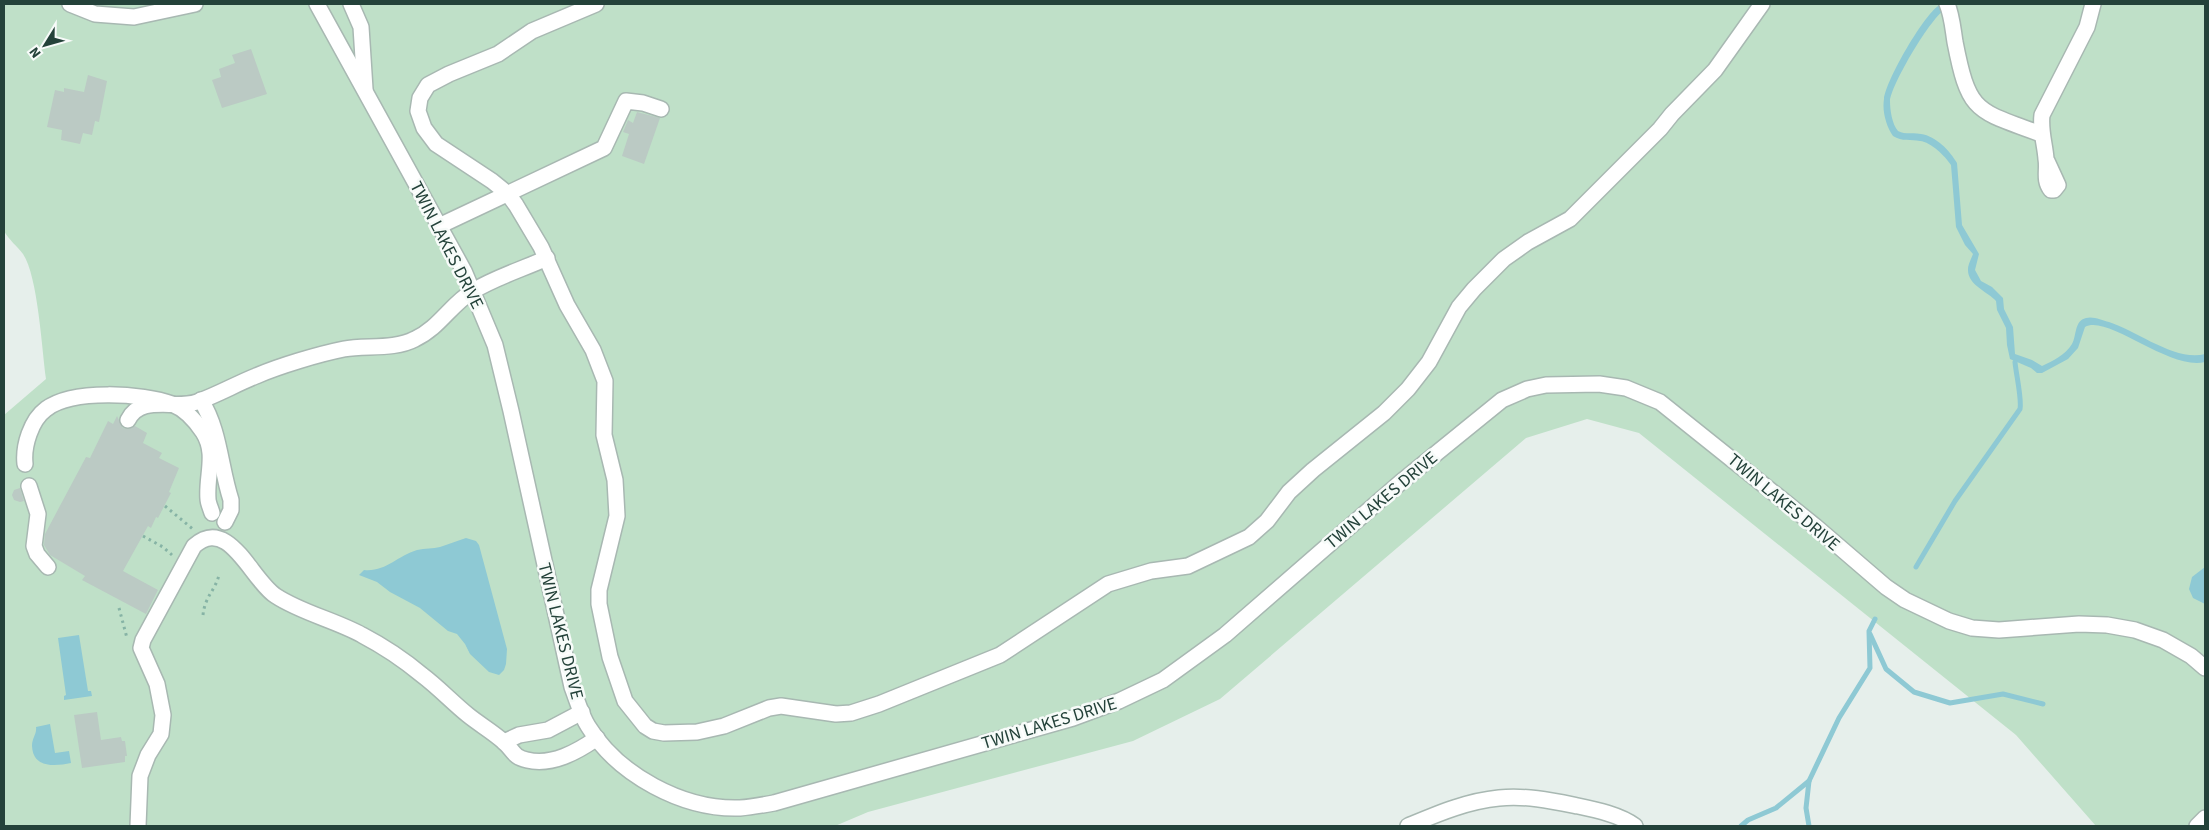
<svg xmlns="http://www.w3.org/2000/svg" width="2209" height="830" viewBox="0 0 2209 830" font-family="'Source Sans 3',sans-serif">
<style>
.green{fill:#bfe0c8}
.water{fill:#8ec9d4}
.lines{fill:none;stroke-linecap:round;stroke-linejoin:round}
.stream{stroke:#8ec9d4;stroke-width:5}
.building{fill:#bbcac4}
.minor-casing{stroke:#a8b8b2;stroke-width:18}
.path{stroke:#86b3a5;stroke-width:3;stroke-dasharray:2.5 4;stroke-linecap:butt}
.minor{stroke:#fff;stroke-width:15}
.labels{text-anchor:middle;stroke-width:5;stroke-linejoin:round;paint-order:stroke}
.street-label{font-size:18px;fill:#24423a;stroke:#f7fbf9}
</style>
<rect width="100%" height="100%" fill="#e6efeb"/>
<path class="green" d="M4,4H2205V826H2096L2016,735L1639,433L1587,419L1526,438L1220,699L1133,741L868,812L835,826H4V415L46,379C42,351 38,276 23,254C17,246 9,240 4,231Z"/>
<g class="water">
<path d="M1941,4L1946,9C1932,15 1891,85 1890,101C1890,110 1892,124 1898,131C1906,135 1913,132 1921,134C1936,136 1950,151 1957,163L1962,225L1979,254L1975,270L1981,281L1992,287L2003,298L2004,309L2013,327L2015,354L2032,360L2042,366C2053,361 2065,355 2072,344C2077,335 2074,321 2086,318C2093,316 2102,320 2109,322C2137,331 2176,362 2205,354V362C2169,371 2108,314 2085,327L2078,348L2068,359L2042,373H2037L2031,368L2010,359L2007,345L2006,328L1997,310L1996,301C1988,292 1967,285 1968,269C1968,265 1971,259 1973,254L1965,245L1956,227L1951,165C1945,156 1931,142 1920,141C1911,139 1902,142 1893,136C1886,126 1882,111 1884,99C1886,80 1925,12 1941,4Z"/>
<path d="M466,538L476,541L479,545L507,649L506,664L504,670L499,675L489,672L470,654L465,644L457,634L448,631L420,608L390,592L377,582L359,575L364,570C386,572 397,556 417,550C425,548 433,549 440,547C449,544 457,541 466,538Z"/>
<path d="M2205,567V604L2193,598L2189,589L2192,577Z"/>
<path d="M79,635L88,691H91L92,696L64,700V696L66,695L58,638Z"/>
<path d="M50,724L55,753L69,751L71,763C56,766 33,769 32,746C32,738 37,734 36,727Z"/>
</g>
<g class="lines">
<g class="stream">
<path d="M1916,567L1955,501L2020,409C2022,399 2016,374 2015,362"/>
<path d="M1870,634L1886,669L1914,692L1950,703L2003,694L2043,704"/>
<path d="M1741,826L1748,820L1776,808L1809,781"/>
<path d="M1809,826L1806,808L1809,781L1839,718L1870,668L1869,631L1875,619"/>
</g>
</g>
<g class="building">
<path d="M251,49L267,94L222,108L212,80L221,77L219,69L235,63L232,55Z"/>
<path d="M88,75L107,81L99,122L95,121L92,135L83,133L80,144L61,140L62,130L47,127L55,90L64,92V88L84,92Z"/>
<path d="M637,112L660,118L644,164L622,156L629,134L623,132L628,120L633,123Z"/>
<path d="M117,416L123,428L128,429L135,426L147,433L143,443L162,453L159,458L179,468L169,492L171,493L158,518L156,517L151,528L148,526L123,571L158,590L146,614L82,580L85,576L50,555L44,545L45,534L86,457L90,458L108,421L113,424Z"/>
<path d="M20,488L24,501L20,502L14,500L12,495L14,490Z"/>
<path d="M97,712L101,740L121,737L122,741H125L127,756H125V762L82,768L74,715Z"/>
</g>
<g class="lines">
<g class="minor-casing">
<g id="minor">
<path d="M70,4L95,14L134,17L195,4"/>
<path d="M317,4L464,271L495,345L511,411L572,687C577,700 581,715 588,726C618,775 683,810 740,808C752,807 763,805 774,803L1073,718L1119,701L1163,680L1225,635L1401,482L1502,400L1527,389L1546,385L1599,384L1626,388L1660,402L1815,526L1886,587L1905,600L1949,621L1972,628L1999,630L2079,624L2107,625L2135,630L2163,640L2191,656L2205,668"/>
<path d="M351,4L361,27L365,89"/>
<path d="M596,4L532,31L498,54L449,74L428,85L420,98L418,111L424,128L436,144L492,181L508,194L516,205L541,247L567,305L593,350L605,381L604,435L615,480L617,516L599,590V604L610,657L625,701L645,726L653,731L664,733L697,732L724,726L769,708L781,706L836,714L851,713L879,704L1000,655L1108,584L1151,571L1188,566L1249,537L1267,521L1289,492L1313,470L1384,413L1408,389L1429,362L1459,307L1474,289L1504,259L1528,242L1570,219L1660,129L1672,114L1715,70L1762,4"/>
<path d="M1947,4C1952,15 1953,30 1955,42C1969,114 1976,110 2041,134"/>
<path d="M2047,161L2058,185L2054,190H2051C2043,180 2048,170 2046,159C2045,144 2040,131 2042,115L2087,27L2093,4"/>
<path d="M439,226L604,148L626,101L643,103L661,109"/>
<path d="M201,400C220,431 220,466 231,500V510L225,522"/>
<path d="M128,420C141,394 174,410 197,402C217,395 236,384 256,376C279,366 319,354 344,349C366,345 394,350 415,339C439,328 451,304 473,291C496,277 523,269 547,258"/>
<path d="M25,464C23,446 31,420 46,409C72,389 143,393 172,404C185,409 195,420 203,432C217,454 206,475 208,499C208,503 211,509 212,513"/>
<path d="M29,486L38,514L34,546L37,554L48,567"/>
<path d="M504,742L519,735L548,730L582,712"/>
<path d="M138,826L140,776L148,755L161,734L163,715L157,684L141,648L143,640L194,546C229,515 251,580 276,596C302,613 335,620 362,635C383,646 404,660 422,675C438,687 452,702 468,715C479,724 493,732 504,742C514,751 513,757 527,760C552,766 577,752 597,738"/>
<path d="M1408,826C1437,814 1467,801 1499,798C1525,795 1553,801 1578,806C1597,810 1620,815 1635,826"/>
<path d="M2197,826L2205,818"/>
</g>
</g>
<g class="path">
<path d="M165,506L194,530"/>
<path d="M143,536L163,547L172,555"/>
<path d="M119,608L127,638"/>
<path d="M203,615C205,596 215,591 219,575"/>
</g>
<use href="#minor" class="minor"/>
</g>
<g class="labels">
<g class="street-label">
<text transform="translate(447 245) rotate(63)" y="6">TWIN LAKES DRIVE</text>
<text transform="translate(1381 500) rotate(-40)" y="6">TWIN LAKES DRIVE</text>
<text transform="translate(1784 502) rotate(40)" y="6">TWIN LAKES DRIVE</text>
<text transform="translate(561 631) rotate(76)" y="6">TWIN LAKES DRIVE</text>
<text transform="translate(1049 723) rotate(-17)" y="6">TWIN LAKES DRIVE</text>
</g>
</g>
<rect width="2209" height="830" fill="none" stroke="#24423a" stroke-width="10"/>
<g transform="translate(45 45) rotate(233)" stroke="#f7fbf9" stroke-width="4" paint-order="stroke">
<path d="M0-4L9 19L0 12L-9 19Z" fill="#24423a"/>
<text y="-8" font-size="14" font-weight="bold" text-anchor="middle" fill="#24423a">N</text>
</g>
</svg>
